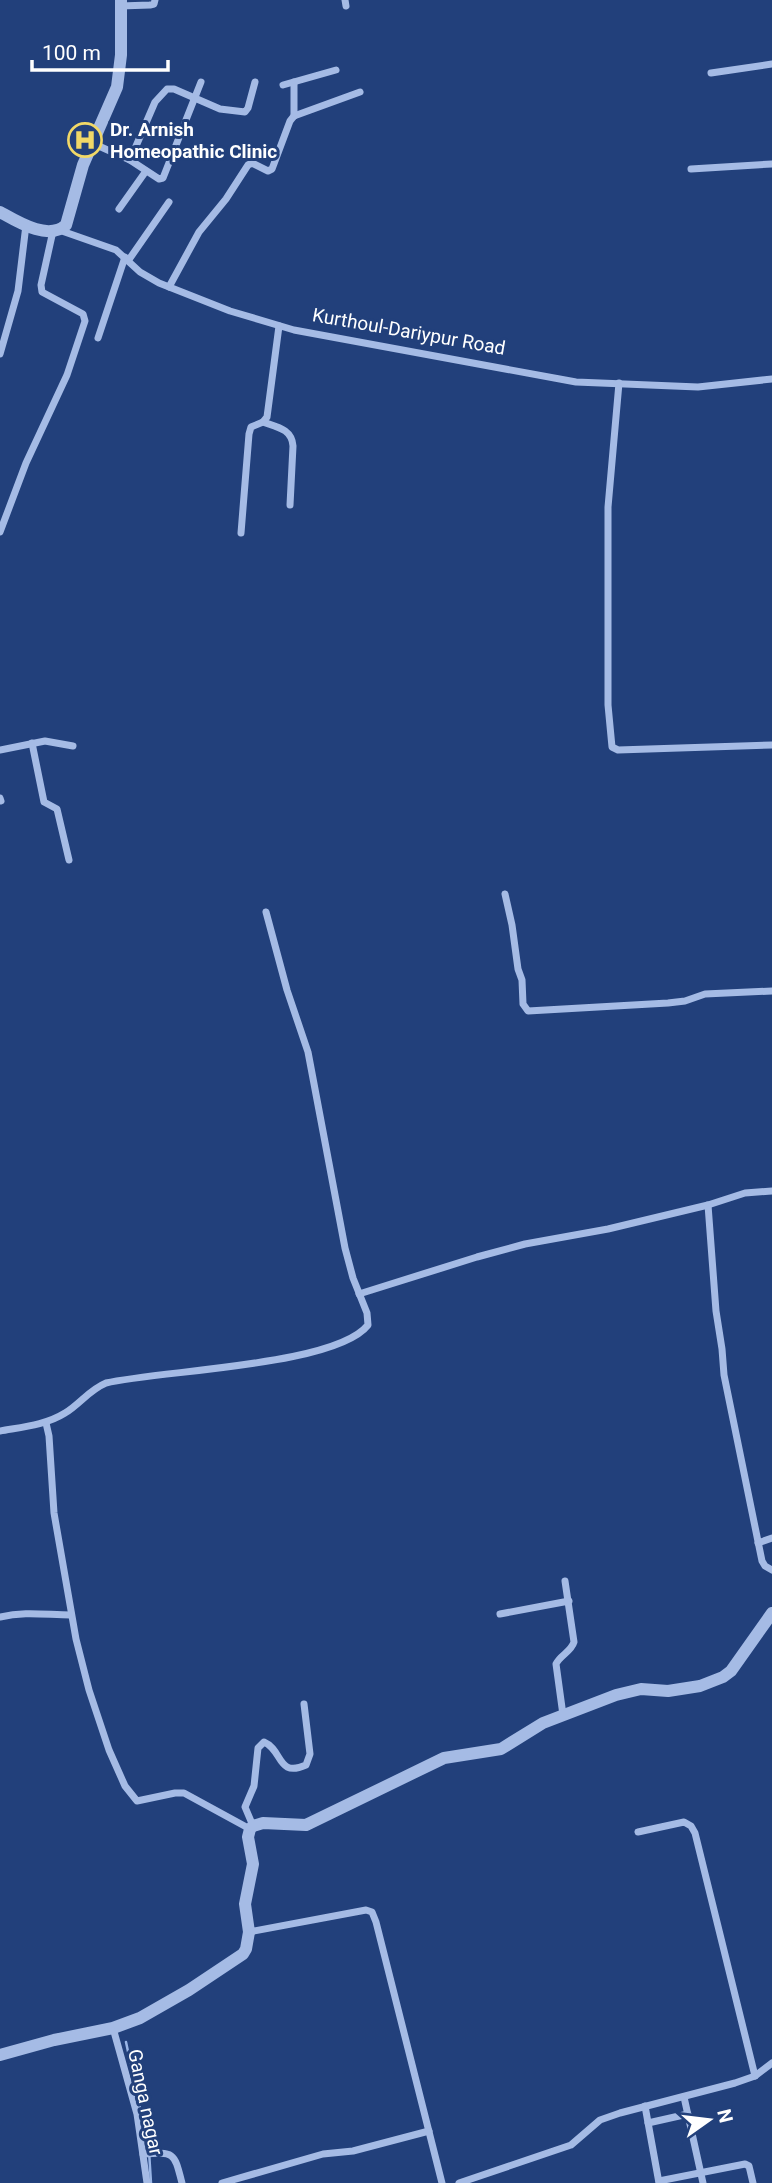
<svg xmlns="http://www.w3.org/2000/svg" width="772" height="2183" viewBox="0 0 772 2183" font-family="Roboto,sans-serif">
<style>
.lines{fill:none;stroke-linecap:round;stroke-linejoin:round}
.stream{stroke:#99b5e6;stroke-width:2.5}
.minor{stroke:#a5bbe5;stroke-width:7}
.tertiary{stroke:#a5bbe5;stroke-width:12}
.labels{text-anchor:middle;stroke-width:6;stroke-linejoin:round;paint-order:stroke}
.poi-label{font-size:19px;font-weight:bold;fill:#fff;stroke:#22407b;text-anchor:start}
.street-label{font-size:19px;fill:#fff;stroke:#22407b}
</style>
<rect width="100%" height="100%" fill="#22407b"/>
<g class="lines">
<path class="stream" d="M126,2042L149,2151L151,2183"/>
<g class="minor">
<path d="M345,0L346,6"/>
<path d="M120,6L150,5L154,4L155,0"/>
<path d="M711,73L772,64"/>
<path d="M283,85L336,70"/>
<path d="M294,116V82"/>
<path d="M92,143L130,160L159,179L163,178L201,82"/>
<path d="M130,160L155,102L167,89H174L220,109L245,112L248,108L255,82"/>
<path d="M691,169L772,164"/>
<path d="M119,209L146,171"/>
<path d="M59,230L116,250L140,272L159,283L230,311L294,330L576,382L698,387L772,379"/>
<path d="M128,261L169,202"/>
<path d="M169,287L199,232L226,199L248,165L252,163L268,171L272,169L290,121L294,116L360,92"/>
<path d="M98,338L125,257"/>
<path d="M0,354L18,291L26,225"/>
<path d="M619,383L608,507V705L612,747L618,750L772,745"/>
<path d="M263,422C277,427 292,429 293,446L290,505"/>
<path d="M0,532L26,463L67,375L85,321L83,314L42,292L41,285L53,231"/>
<path d="M241,533L249,434L251,427L263,422L267,417L279,326"/>
<path d="M32,743L44,802L57,809L69,860"/>
<path d="M0,750L45,741L73,746"/>
<path d="M0,798L1,801"/>
<path d="M505,894L512,925L518,969L522,980L523,1004L528,1011L668,1003L685,1001L705,994L772,991"/>
<path d="M708,1205L716,1311L722,1349L724,1375L762,1561L765,1566L772,1570"/>
<path d="M359,1294L477,1257L525,1244L608,1229L708,1205L745,1193L772,1191"/>
<path d="M46,1423L49,1436L54,1513L76,1639L89,1690L109,1750L125,1786L137,1801L175,1793H184L250,1829"/>
<path d="M0,1431C22,1427 46,1425 65,1413C80,1404 89,1390 106,1383C162,1370 336,1366 368,1325L367,1313L353,1278L345,1248L308,1052L287,990L266,912"/>
<path d="M758,1543L772,1538"/>
<path d="M500,1614L569,1601"/>
<path d="M0,1617C25,1611 47,1615 71,1615"/>
<path d="M563,1715L556,1664C560,1655 571,1652 574,1642L565,1581"/>
<path d="M253,1826L245,1807L254,1786L258,1748L264,1742C283,1750 277,1778 306,1765L310,1754L304,1704"/>
<path d="M638,1832L684,1822L691,1826L695,1833L755,2076"/>
<path d="M249,1932L366,1910L372,1912L376,1922L442,2183"/>
<path d="M113,2028L137,2114L147,2183"/>
<path d="M684,2097L703,2183"/>
<path d="M645,2106L659,2183"/>
<path d="M648,2123L688,2114"/>
<path d="M143,2154C175,2152 174,2152 182,2183"/>
<path d="M659,2181L745,2164L749,2166L753,2183"/>
<path d="M222,2183L323,2154L353,2151L429,2131"/>
<path d="M459,2183L571,2145L600,2120L620,2113L735,2083L755,2076L772,2063"/>
</g>
<g class="tertiary">
<path d="M0,212C18,222 48,241 66,225L83,165L117,87L121,55V0"/>
<path d="M0,2055L54,2040L113,2028L140,2018L189,1990L243,1954L246,1949L249,1932L245,1904L253,1864L248,1837L250,1829L253,1826L263,1823L306,1825L444,1758L501,1749L543,1723L616,1695L641,1689L668,1691L700,1686L723,1677L731,1671L772,1613"/>
</g>
</g>
<defs>
<g id="hospital-ring" transform="scale(1.75)"><circle r="9.5" fill="#22407b" stroke="#f1d867" stroke-width="1.5"/><path d="M-5-5h3v3.5h4V-5h3V5h-3V1.5h-4V5h-3Z" fill="#f1d867"/></g>
</defs>
<g fill-rule="evenodd">
<use href="#hospital-ring" x="85" y="140"/>
</g>
<g class="labels">
<g class="poi-label">
<text x="110" y="136">Dr. Arnish<tspan x="110" dy="22">Homeopathic Clinic</tspan></text>
</g>
<g class="street-label">
<text transform="translate(409 331) rotate(10)" y="7">Kurthoul-Dariypur Road</text>
<text transform="translate(146 2102) rotate(78)" y="7">Ganga nagar</text>
</g>
</g>
<g transform="translate(709 2120) rotate(76)" stroke="#22407b" stroke-width="5" paint-order="stroke">
<path d="M0-5L12 26L0 18L-12 26Z" fill="#ffffff"/>
<text y="-10" font-size="19" font-weight="bold" text-anchor="middle" fill="#ffffff">N</text>
</g>
<path d="M32 60v10h136v-10" fill="none" stroke="#ffffff" stroke-width="3.5"/>
<text x="42" y="60" font-size="21" fill="#ffffff" stroke="#22407b" stroke-width="5" paint-order="stroke">100 m</text>
</svg>
